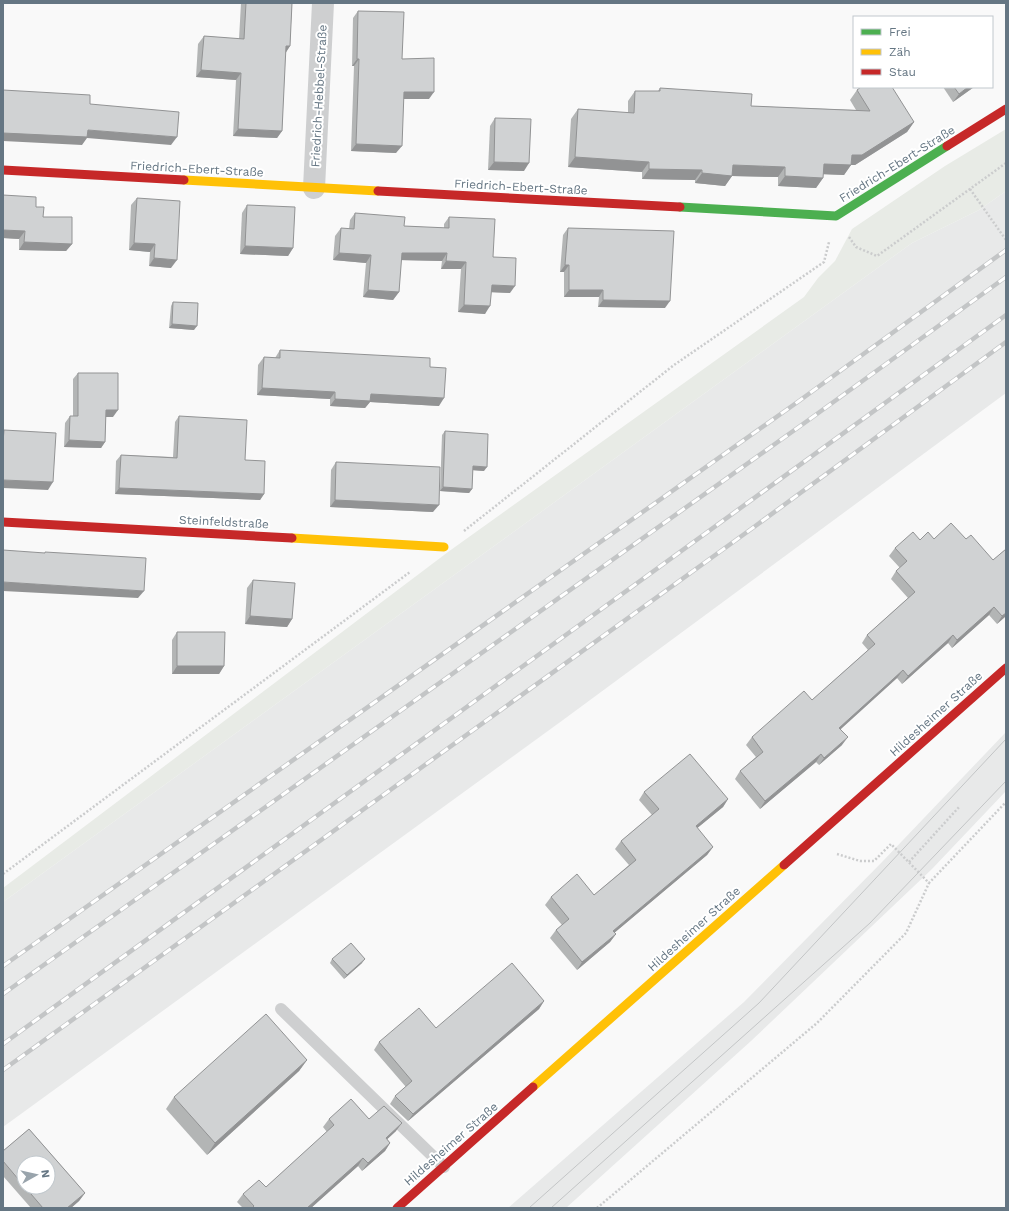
<svg xmlns="http://www.w3.org/2000/svg" width="1009" height="1211" viewBox="0 0 1009 1211" font-family="'Work Sans',sans-serif">
<style>
.built{fill:#e8e9e9}
.green{fill:#e8ebe6}
.lines{fill:none;stroke-linecap:round;stroke-linejoin:round}
.path{stroke:#cbcccd;stroke-width:2.5;stroke-dasharray:2 2;stroke-linecap:butt}
.lane{stroke:#cecfd0;stroke-width:12}
.street{stroke:#cecfd0;stroke-width:22}
.fast{stroke:#4caf50;stroke-width:9}
.slow{stroke:#ffc107;stroke-width:9}
.jam{stroke:#c62828;stroke-width:9}
.tram{stroke:#c3c5c6;stroke-width:1}
.rail-casing{stroke:#c3c5c6;stroke-width:4.5}
.rail{stroke:#fff;stroke-width:3;stroke-dasharray:9;stroke-linecap:butt}
.wall{fill:#b3b5b5;fill-rule:evenodd}
.shaded-wall{fill:#929394}
.building{fill:#d0d2d3;stroke:#929394}
.labels{text-anchor:middle;stroke-width:4;stroke-linejoin:round;paint-order:stroke}
.street-label{font-size:12px;fill:#657683;stroke:#fff}
</style>
<rect width="100%" height="100%" fill="#f9f9f9"/>
<g class="built">
<path d="M1006,191V393L563,720L3,1127V902L912,243L979,210Z"/>
<path d="M1006,732V791L932,869L751,1041L566,1208H508L744,1002L883,861Z"/>
</g>
<path class="green" d="M1006,129V191L979,210L912,243L3,902V888L448,552L804,297L818,278L835,261L852,229L945,166Z"/>
<g class="lines">
<g class="path">
<path d="M970,189L1006,240"/>
<path d="M849,237L856,247L877,256L1006,163"/>
<path d="M464,531L674,365L824,262L829,242"/>
<path d="M837,854L860,861H874L891,844L929,883L1006,802"/>
<path d="M909,862L960,806"/>
<path d="M3,874L410,572"/>
<path d="M597,1208L817,1023L906,933L929,883"/>
</g>
<path class="lane" d="M281,1009L444,1167"/>
<path class="street" d="M314,188L323,3"/>
<path class="fast" d="M680,207L836,216L947,146"/>
<g class="slow">
<path d="M184,180L378,191"/>
<path d="M292,538L444,547"/>
<path d="M533,1087L784,865"/>
</g>
<g class="jam">
<path d="M947,146L1006,109"/>
<path d="M3,170L184,180"/>
<path d="M378,191L680,207"/>
<path d="M3,522L292,538"/>
<path d="M784,865L1006,668"/>
<path d="M397,1208L533,1087"/>
</g>
<g class="tram">
<path d="M529,1208L759,1003L1006,739"/>
<path d="M551,1208L870,923L1006,781"/>
</g>
<g class="rail-casing">
<g id="rail">
<path d="M3,966L799,401L1006,250"/>
<path d="M3,994L810,419L1006,277"/>
<path d="M3,1044L1006,315"/>
<path d="M3,1070L754,527L1006,342"/>
</g>
</g>
<use href="#rail" class="rail"/>
</g>
<g class="wall">
<path d="M241,3H292L290,46L285,53L282,131L277,138L233,136L236,80L196,77L198,44L204,36L239,39Z"/>
<path d="M358,11L402,59L429,99H403L396,153L351,151L354,66H352L353,18Z"/>
<path d="M943,87H974L953,102Z"/>
<path d="M660,88L751,106L856,110L850,100L857,90L914,122L907,132L855,165H851L844,175L823,174V178L816,188L778,186V177L732,176L725,186L695,183V180L642,179V172L568,167L571,119L578,109L628,113V101L635,91H658Z"/>
<path d="M495,118L524,171L488,170L490,126Z"/>
<path d="M3,195L36,207L43,217L72,244L66,251L19,250V239L3,238Z"/>
<path d="M137,198L171,268L149,266L150,252L129,250L131,205Z"/>
<path d="M247,205L293,248L288,256L240,254L242,213Z"/>
<path d="M355,213L404,226L444,228V224L449,217L493,257L510,293L491,292L485,314L458,312L461,269H441L442,261L401,260L399,292L393,300L363,297L366,263L333,260L335,236L341,228L349,229L350,220Z"/>
<path d="M568,228L665,308L598,307L599,297H564V272H560L563,235Z"/>
<path d="M173,302L194,330L169,328L171,306Z"/>
<path d="M280,350L430,367L439,406L370,402L365,408L330,406V399L257,395L258,365L264,357L275,358Z"/>
<path d="M78,373L113,417H106L105,442L101,448L64,447L65,423L70,416H73V379Z"/>
<path d="M179,416L245,460L264,494L260,500L115,494L116,461L121,455L173,457L175,422Z"/>
<path d="M445,431L484,471L473,470L472,489L469,493L440,491L442,435Z"/>
<path d="M336,462L433,512L330,507L331,470Z"/>
<path d="M934,539H966L993,560L1006,549V616L997,624L989,615L952,648L948,643L902,684L897,678L841,729L842,745L819,765L816,762L760,809L735,779L740,771L756,757L746,745L752,737L812,700L868,650L862,643L867,635L908,598L891,579L896,571L900,568L889,556L895,548L920,540Z"/>
<path d="M253,580L292,619L287,627L245,624L247,588Z"/>
<path d="M177,632L224,666L219,674H172V640Z"/>
<path d="M644,792L728,799L723,807L697,828L713,847L707,855L614,933L616,934L610,942L577,970L550,938L556,930L562,925L545,905L551,897L594,895L629,865L615,849L621,841L652,815L639,800Z"/>
<path d="M332,959L362,963L344,979L330,963Z"/>
<path d="M544,1001L539,1009L408,1121L390,1104L395,1096L406,1087L374,1050L379,1042Z"/>
<path d="M307,1060L299,1071L207,1155L166,1109L174,1097Z"/>
<path d="M329,1119H369L396,1131L387,1139L390,1143L385,1151L362,1171L358,1166L311,1208H243L237,1202L243,1194L266,1187L327,1132L323,1127Z"/>
<path d="M29,1129L85,1193L79,1201L71,1208H31L3,1176V1151ZM24,1163H48V1187H24Z"/>
</g>
<g class="shaded-wall">
<path d="M286,46H290L285,54Z"/>
<path d="M357,59H359L354,66H352Z"/>
<path d="M201,70L241,73L236,80L196,77Z"/>
<path d="M968,87H974L953,102L959,94Z"/>
<path d="M404,92H434L429,99H398Z"/>
<path d="M914,122L907,132L855,165H851L844,175L817,174L824,164L852,155Z"/>
<path d="M238,129L282,131L277,138L233,136Z"/>
<path d="M88,130L177,137L171,145L87,138L82,145L3,141V133Z"/>
<path d="M356,144L402,146L396,153L351,151Z"/>
<path d="M575,157L649,162L642,172L568,167Z"/>
<path d="M494,162L529,163L524,171L488,170Z"/>
<path d="M733,165L785,167L778,177L732,176L725,186L695,183L702,173Z"/>
<path d="M649,169L702,170L695,180L642,179Z"/>
<path d="M785,176L823,178L816,188L778,186Z"/>
<path d="M3,230L25,231L19,239L3,238Z"/>
<path d="M24,242L72,244L66,251L19,250Z"/>
<path d="M134,243L155,244L150,252L129,250Z"/>
<path d="M245,246L293,248L288,256L240,254Z"/>
<path d="M339,253L371,255L366,263L333,260Z"/>
<path d="M402,253H447L442,261L397,260Z"/>
<path d="M154,258L177,260L171,268L149,266Z"/>
<path d="M446,261L466,262L461,269H441Z"/>
<path d="M565,265H569L564,272H560Z"/>
<path d="M492,285L515,286L510,293L486,292Z"/>
<path d="M368,290L399,292L393,300L363,297Z"/>
<path d="M569,290H603L599,297H564Z"/>
<path d="M603,300L670,301L665,308L598,307Z"/>
<path d="M464,305L490,306L485,314L458,312Z"/>
<path d="M172,324L197,326L194,330L169,328Z"/>
<path d="M262,388L335,392L330,399L257,395Z"/>
<path d="M371,394L444,398L439,406L370,402L365,408L330,406L335,399Z"/>
<path d="M106,410H118L113,417H102Z"/>
<path d="M69,440L105,442L101,448L64,447Z"/>
<path d="M473,466L487,467L484,471L470,470Z"/>
<path d="M3,480L53,482L48,490L3,488Z"/>
<path d="M443,487L472,489L469,493L440,491Z"/>
<path d="M119,488L264,494L260,500L115,494Z"/>
<path d="M335,500L439,505L433,512L330,507Z"/>
<path d="M3,582L144,591L138,598L3,591Z"/>
<path d="M994,607L989,615L952,648L957,640Z"/>
<path d="M1006,613V616L997,624L1002,616Z"/>
<path d="M250,616L292,619L287,627L245,624Z"/>
<path d="M953,635L948,643L902,684L908,676Z"/>
<path d="M177,666H224L219,674H172Z"/>
<path d="M903,670L897,678L834,735L839,728Z"/>
<path d="M848,737L842,745L819,765L824,758Z"/>
<path d="M821,754L816,762L760,809L765,801Z"/>
<path d="M728,799L723,807L690,834L696,826Z"/>
<path d="M713,847L707,855L607,939L613,931Z"/>
<path d="M616,934L610,942L577,970L582,962Z"/>
<path d="M365,959L362,963L344,979L347,975Z"/>
<path d="M544,1001L539,1009L408,1121L413,1114Z"/>
<path d="M307,1060L299,1071L207,1155L215,1143Z"/>
<path d="M402,1123L396,1131L380,1146L386,1138Z"/>
<path d="M390,1143L385,1151L362,1171L368,1163Z"/>
<path d="M363,1158L358,1166L311,1208H307Z"/>
<path d="M85,1193L79,1201L71,1208H67Z"/>
</g>
<g class="building">
<path d="M246,3H292L290,46H286L282,131L238,129L241,73L201,70L204,36L244,39Z"/>
<path d="M358,11L404,12L402,59L434,58V92H404L402,146L356,144L359,59H357Z"/>
<path d="M861,87H892L914,122L862,155H852L851,165L824,164L823,178L785,176V167L733,165L732,176L702,173V170L649,169V162L575,157L578,109L634,113L635,91H660V88L752,94L751,106L870,111L857,90Z"/>
<path d="M954,87H968L959,94Z"/>
<path d="M3,90L90,95V104L179,112L177,137L88,130L87,137L3,133Z"/>
<path d="M495,118L531,119L529,163L494,162Z"/>
<path d="M3,195L36,197V207H44L43,217H72V244L24,242L25,231L3,230Z"/>
<path d="M137,198L180,201L177,260L154,258L155,244L134,243Z"/>
<path d="M247,205L295,207L293,248L245,246Z"/>
<path d="M355,213L405,217L404,226L449,228V217L495,219L493,257L516,258L515,286L492,285L490,306L464,305L466,262L446,261L447,253H402L399,292L368,290L371,255L339,253L341,228L354,229Z"/>
<path d="M568,228L674,231L670,301L603,300V290H569V265H565Z"/>
<path d="M173,302L198,303L197,326L172,324Z"/>
<path d="M280,350L430,358V367L446,368L444,398L371,394L370,401L335,399V392L262,388L264,357L280,358Z"/>
<path d="M78,373H118V410H106L105,442L69,440L70,416H78Z"/>
<path d="M179,416L247,420L245,460L265,461L264,494L119,488L121,455L177,458Z"/>
<path d="M4,430L56,433L53,482L3,480V442Z"/>
<path d="M445,431L488,434L487,467L473,466L472,489L443,487Z"/>
<path d="M336,462L440,467L439,505L335,500Z"/>
<path d="M951,523L966,539L971,535L993,560L1006,549V613L1002,616L994,607L957,640L953,635L908,676L903,670L839,728L848,737L824,758L821,754L765,801L740,771L763,752L752,737L804,691L812,700L875,644L867,635L915,592L896,571L907,561L895,548L913,532L920,540L928,532L934,539Z"/>
<path d="M3,550L45,553V552L146,558L144,591L3,582Z"/>
<path d="M253,580L295,583L292,619L250,616Z"/>
<path d="M177,632H225L224,666H177Z"/>
<path d="M690,754L728,799L696,826L713,847L613,931L616,934L582,962L556,930L569,919L551,897L577,874L594,895L636,860L621,841L659,809L644,792Z"/>
<path d="M351,943L365,959L347,975L332,959Z"/>
<path d="M512,963L544,1001L413,1114L395,1096L412,1081L379,1042L419,1008L436,1028Z"/>
<path d="M266,1014L307,1060L215,1143L174,1097Z"/>
<path d="M351,1099L369,1119L384,1106L402,1123L386,1138L390,1143L368,1163L363,1158L307,1208H252L254,1206L243,1194L259,1180L266,1187L334,1125L329,1119Z"/>
<path d="M29,1129L85,1193L67,1208H43L25,1187H48V1163H24V1186L3,1161V1151Z"/>
</g>
<g class="labels">
<g class="street-label">
<text transform="translate(319 96) rotate(-87)" y="4">Friedrich-Hebbel-Straße</text>
<text transform="translate(897 164) rotate(-32)" y="4">Friedrich-Ebert-Straße</text>
<text transform="translate(197 169) rotate(3)" y="4">Friedrich-Ebert-Straße</text>
<text transform="translate(521 187) rotate(3)" y="4">Friedrich-Ebert-Straße</text>
<text transform="translate(224 522) rotate(3)" y="4">Steinfeldstraße</text>
<text transform="translate(936 714) rotate(-42)" y="4">Hildesheimer Straße</text>
<text transform="translate(694 929) rotate(-42)" y="4">Hildesheimer Straße</text>
<text transform="translate(451 1144) rotate(-41)" y="4">Hildesheimer Straße</text>
</g>
</g>
<rect width="1009" height="1211" fill="none" stroke="#657683" stroke-width="8"/>
<rect x="853" y="16" width="140" height="72" fill="#ffffff" stroke="#c1c8cd"/>
<rect x="861" y="29" width="20" height="6" fill="#4caf50" stroke="#c1c8cd"/>
<text x="889" y="36" font-size="12" fill="#657683">Frei</text>
<rect x="861" y="49" width="20" height="6" fill="#ffc107" stroke="#c1c8cd"/>
<text x="889" y="56" font-size="12" fill="#657683">Zäh</text>
<rect x="861" y="69" width="20" height="6" fill="#c62828" stroke="#c1c8cd"/>
<text x="889" y="76" font-size="12" fill="#657683">Stau</text>
<g transform="translate(36 1175) rotate(82)"><circle r="19" fill="#ffffff" stroke="#c1c8cd"/>
<path d="M0-3L7 15L0 10L-7 15Z" fill="#99a4ac"/>
<text y="-6" font-size="11" font-weight="bold" text-anchor="middle" fill="#657683">N</text>
</g>
</svg>
